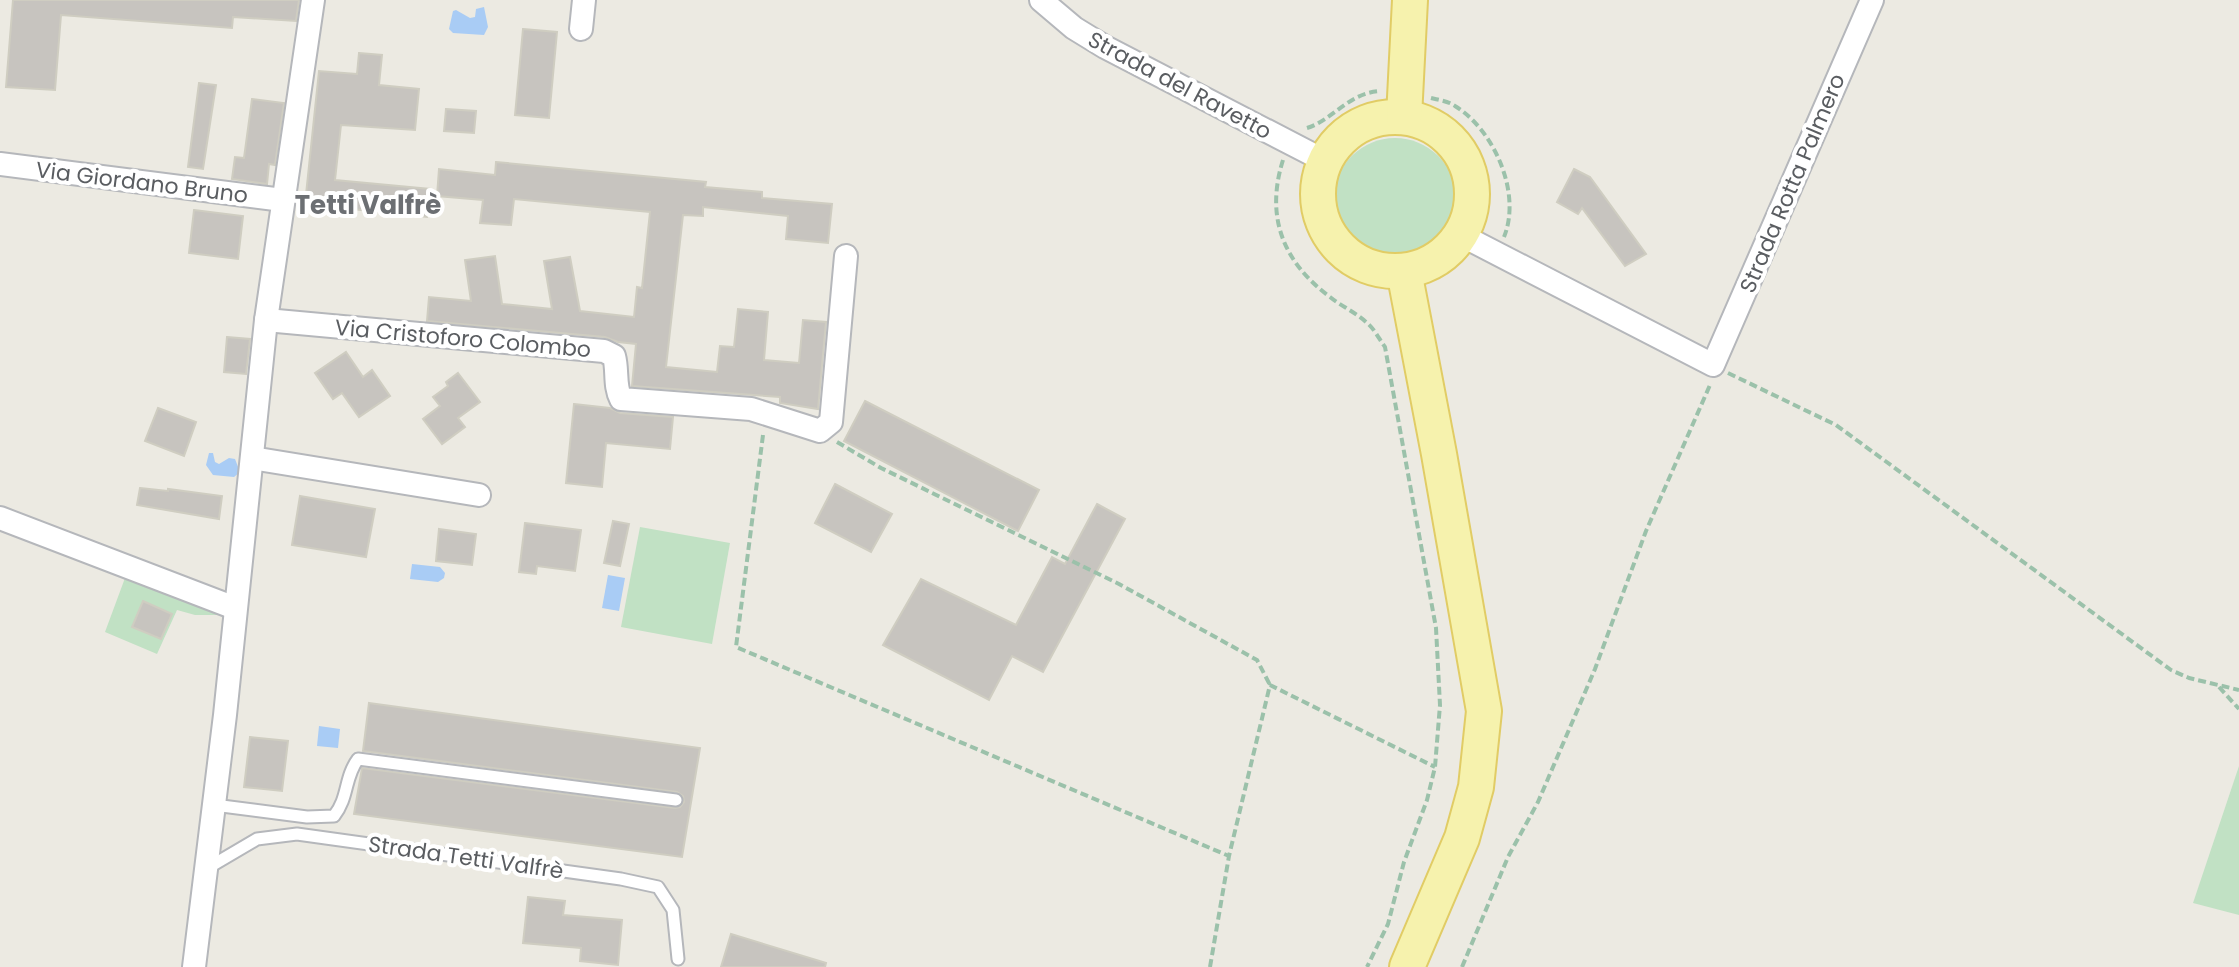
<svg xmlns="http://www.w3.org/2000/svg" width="2239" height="967" viewBox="0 0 2239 967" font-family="Poppins,sans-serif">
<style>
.green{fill:#c1e1c4}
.water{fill:#a9ccf5}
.building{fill:#c7c4bf;stroke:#cfcdc1;stroke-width:2}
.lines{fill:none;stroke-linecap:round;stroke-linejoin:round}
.lane-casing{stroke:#b5b7bb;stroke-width:15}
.street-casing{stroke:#b5b7bb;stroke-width:26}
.primary-casing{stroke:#e1cc65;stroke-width:38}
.path{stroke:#9bc1aa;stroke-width:4;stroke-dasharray:8 4;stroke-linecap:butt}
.lane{stroke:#fff;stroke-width:11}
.street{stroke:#fff;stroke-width:22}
.primary{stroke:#f6f2ad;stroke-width:34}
.labels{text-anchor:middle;stroke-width:8;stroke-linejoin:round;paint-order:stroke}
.street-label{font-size:22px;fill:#5a5d61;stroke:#fff}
.quarter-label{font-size:26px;font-weight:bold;fill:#6c6f73;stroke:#fff}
</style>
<rect width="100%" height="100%" fill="#eceae2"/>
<g class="green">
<circle cx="1395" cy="199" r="61"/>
<path d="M640,527L730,543L712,644L621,627Z"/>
<path d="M125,578L223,615H195L177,610L157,654L105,632Z"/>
<path d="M2239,766V915L2193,903Z"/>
</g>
<g class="water">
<path d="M484,7L488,27L484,35L453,33L449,29L453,11L456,10L470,18L475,17L476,9Z"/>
<path d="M209,453H213L215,462L219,464L229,458L235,459L240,472L234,477L213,475L206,465Z"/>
<path d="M412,564L440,567L445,573L444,578L438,582L410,579Z"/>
<path d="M608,575L625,578L619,611L602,608Z"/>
<path d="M319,726L340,729L338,748L317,746Z"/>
</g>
<g class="building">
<path d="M13,0H299L296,21L233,17L232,28L61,15L55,90L6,87Z"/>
<path d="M523,29L557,32L549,118L515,115Z"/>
<path d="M359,53L382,55L379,85L419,89L415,130L341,125L335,180L430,189L427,217L305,204L319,71L357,74Z"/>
<path d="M199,83L216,85L203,169L188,167Z"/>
<path d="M252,99L284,103L275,165L269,164L267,184L232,179L235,157L244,158Z"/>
<path d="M446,109L476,111L474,133L444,131Z"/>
<path d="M496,162L706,182L705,187L762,192V198L832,204L828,243L786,239L788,216L703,207V216L683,215L666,367L717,372L720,346L734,347L738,309L768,312L764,360L799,363L803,320L826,322L818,409L780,403V397L632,386L636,344L618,342L605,337L427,321L429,297L471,301L465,260L495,256L502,304L552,309L544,261L570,257L580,311L634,317L637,287L642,288L650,212L514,199L511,225L480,223L483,200L437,196L439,169L495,175Z"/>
<path d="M1574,169L1590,177L1646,254L1625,266L1582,208L1578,214L1557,202Z"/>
<path d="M194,210L243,216L238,259L189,253Z"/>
<path d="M227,337L250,339L246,374L224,372Z"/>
<path d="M346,352L363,377L372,370L390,396L359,417L342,393L333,399L315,373Z"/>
<path d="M458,373L480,402L458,418L465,427L442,444L423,419L440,406L433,397L448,386L446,382Z"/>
<path d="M865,401L1039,490L1018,531L844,441Z"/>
<path d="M574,404L610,408L620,413L673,417L670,449L606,443L602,487L566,483Z"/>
<path d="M158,408L196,422L184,456L145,441Z"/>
<path d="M835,484L892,514L871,552L815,523Z"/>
<path d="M140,488L168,491V489L222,496L219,519L137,505Z"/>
<path d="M300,496L375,509L366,557L292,545Z"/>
<path d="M1097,504L1125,519L1043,672L1012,656L989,700L883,645L921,579L1016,625L1052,557L1065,564Z"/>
<path d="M613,521L629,524L620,566L604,563Z"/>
<path d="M525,523L581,530L575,571L537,566L536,574L519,572Z"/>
<path d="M439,529L476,534L472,565L436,561Z"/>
<path d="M143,601L172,614L161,639L132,627Z"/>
<path d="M369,703L700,748L682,857L354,814L362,768L675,808L680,807L684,802L683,796L677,792L363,751Z"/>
<path d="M250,737L288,741L282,791L244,787Z"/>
<path d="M528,897L565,901L563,915L622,920L618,965L580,961L581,948L523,943Z"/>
<path d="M731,934L826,963L825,967H721Z"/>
</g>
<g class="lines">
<g class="lane-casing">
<g id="lane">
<path d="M214,805L307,817L334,816C349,797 344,778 358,759L676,800"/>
<path d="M206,869L257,839L297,834L621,879L658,887L673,910L678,959"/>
</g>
</g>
<g class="street-casing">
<g id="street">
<path d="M1041,0L1074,28L1105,47L1325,161"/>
<path d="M581,29L584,0"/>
<path d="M0,164L283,200"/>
<path d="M1461,235L1713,365L1872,0"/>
<path d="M266,320L604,351L614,356C618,370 614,386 621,399L751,409L820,431L831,422L846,256"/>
<path d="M252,458L479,495"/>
<path d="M0,518L235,608"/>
<path d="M194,967L225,715L266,320L313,0"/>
</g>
</g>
<g class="primary-casing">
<g id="primary">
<circle cx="1395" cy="194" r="77"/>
<path d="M1404,117L1410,0"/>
<path d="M1404,271L1439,454L1484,711L1476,787L1462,838L1407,967"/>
</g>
</g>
<g class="path">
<path d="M1431,98C1439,100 1448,101 1455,106C1494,130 1522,193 1504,237"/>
<path d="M1307,128C1333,120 1348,93 1380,91"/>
<path d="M1283,160C1265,217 1283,262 1330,297C1341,306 1355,312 1366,322C1374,328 1379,339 1385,347L1436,628L1440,705L1435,767L1427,800L1404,862L1388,924L1367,967"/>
<path d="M1728,373L1836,425L2171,670L2189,678L2239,690"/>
<path d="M763,435L736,647L1229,856"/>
<path d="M837,442L881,468L1119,584L1257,660L1270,685"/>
<path d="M2219,687L2239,709"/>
<path d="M1210,967L1229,856L1270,685L1435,767"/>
<path d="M1462,967L1508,857L1538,802L1595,669L1646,531L1710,385"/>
</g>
<use href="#lane" class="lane"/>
<use href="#street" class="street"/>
<use href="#primary" class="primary"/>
</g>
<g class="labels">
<g class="street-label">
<text transform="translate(1180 85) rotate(28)" y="8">Strada del Ravetto</text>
<text transform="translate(142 182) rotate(7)" y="8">Via Giordano Bruno</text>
<text transform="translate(1792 183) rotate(-67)" y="8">Strada Rotta Palmero</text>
<text transform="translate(463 338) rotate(5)" y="8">Via Cristoforo Colombo</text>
<text transform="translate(466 857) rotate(8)" y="8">Strada Tetti Valfrè</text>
</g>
<g class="quarter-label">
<text x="368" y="214">Tetti Valfrè</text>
</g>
</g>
</svg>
